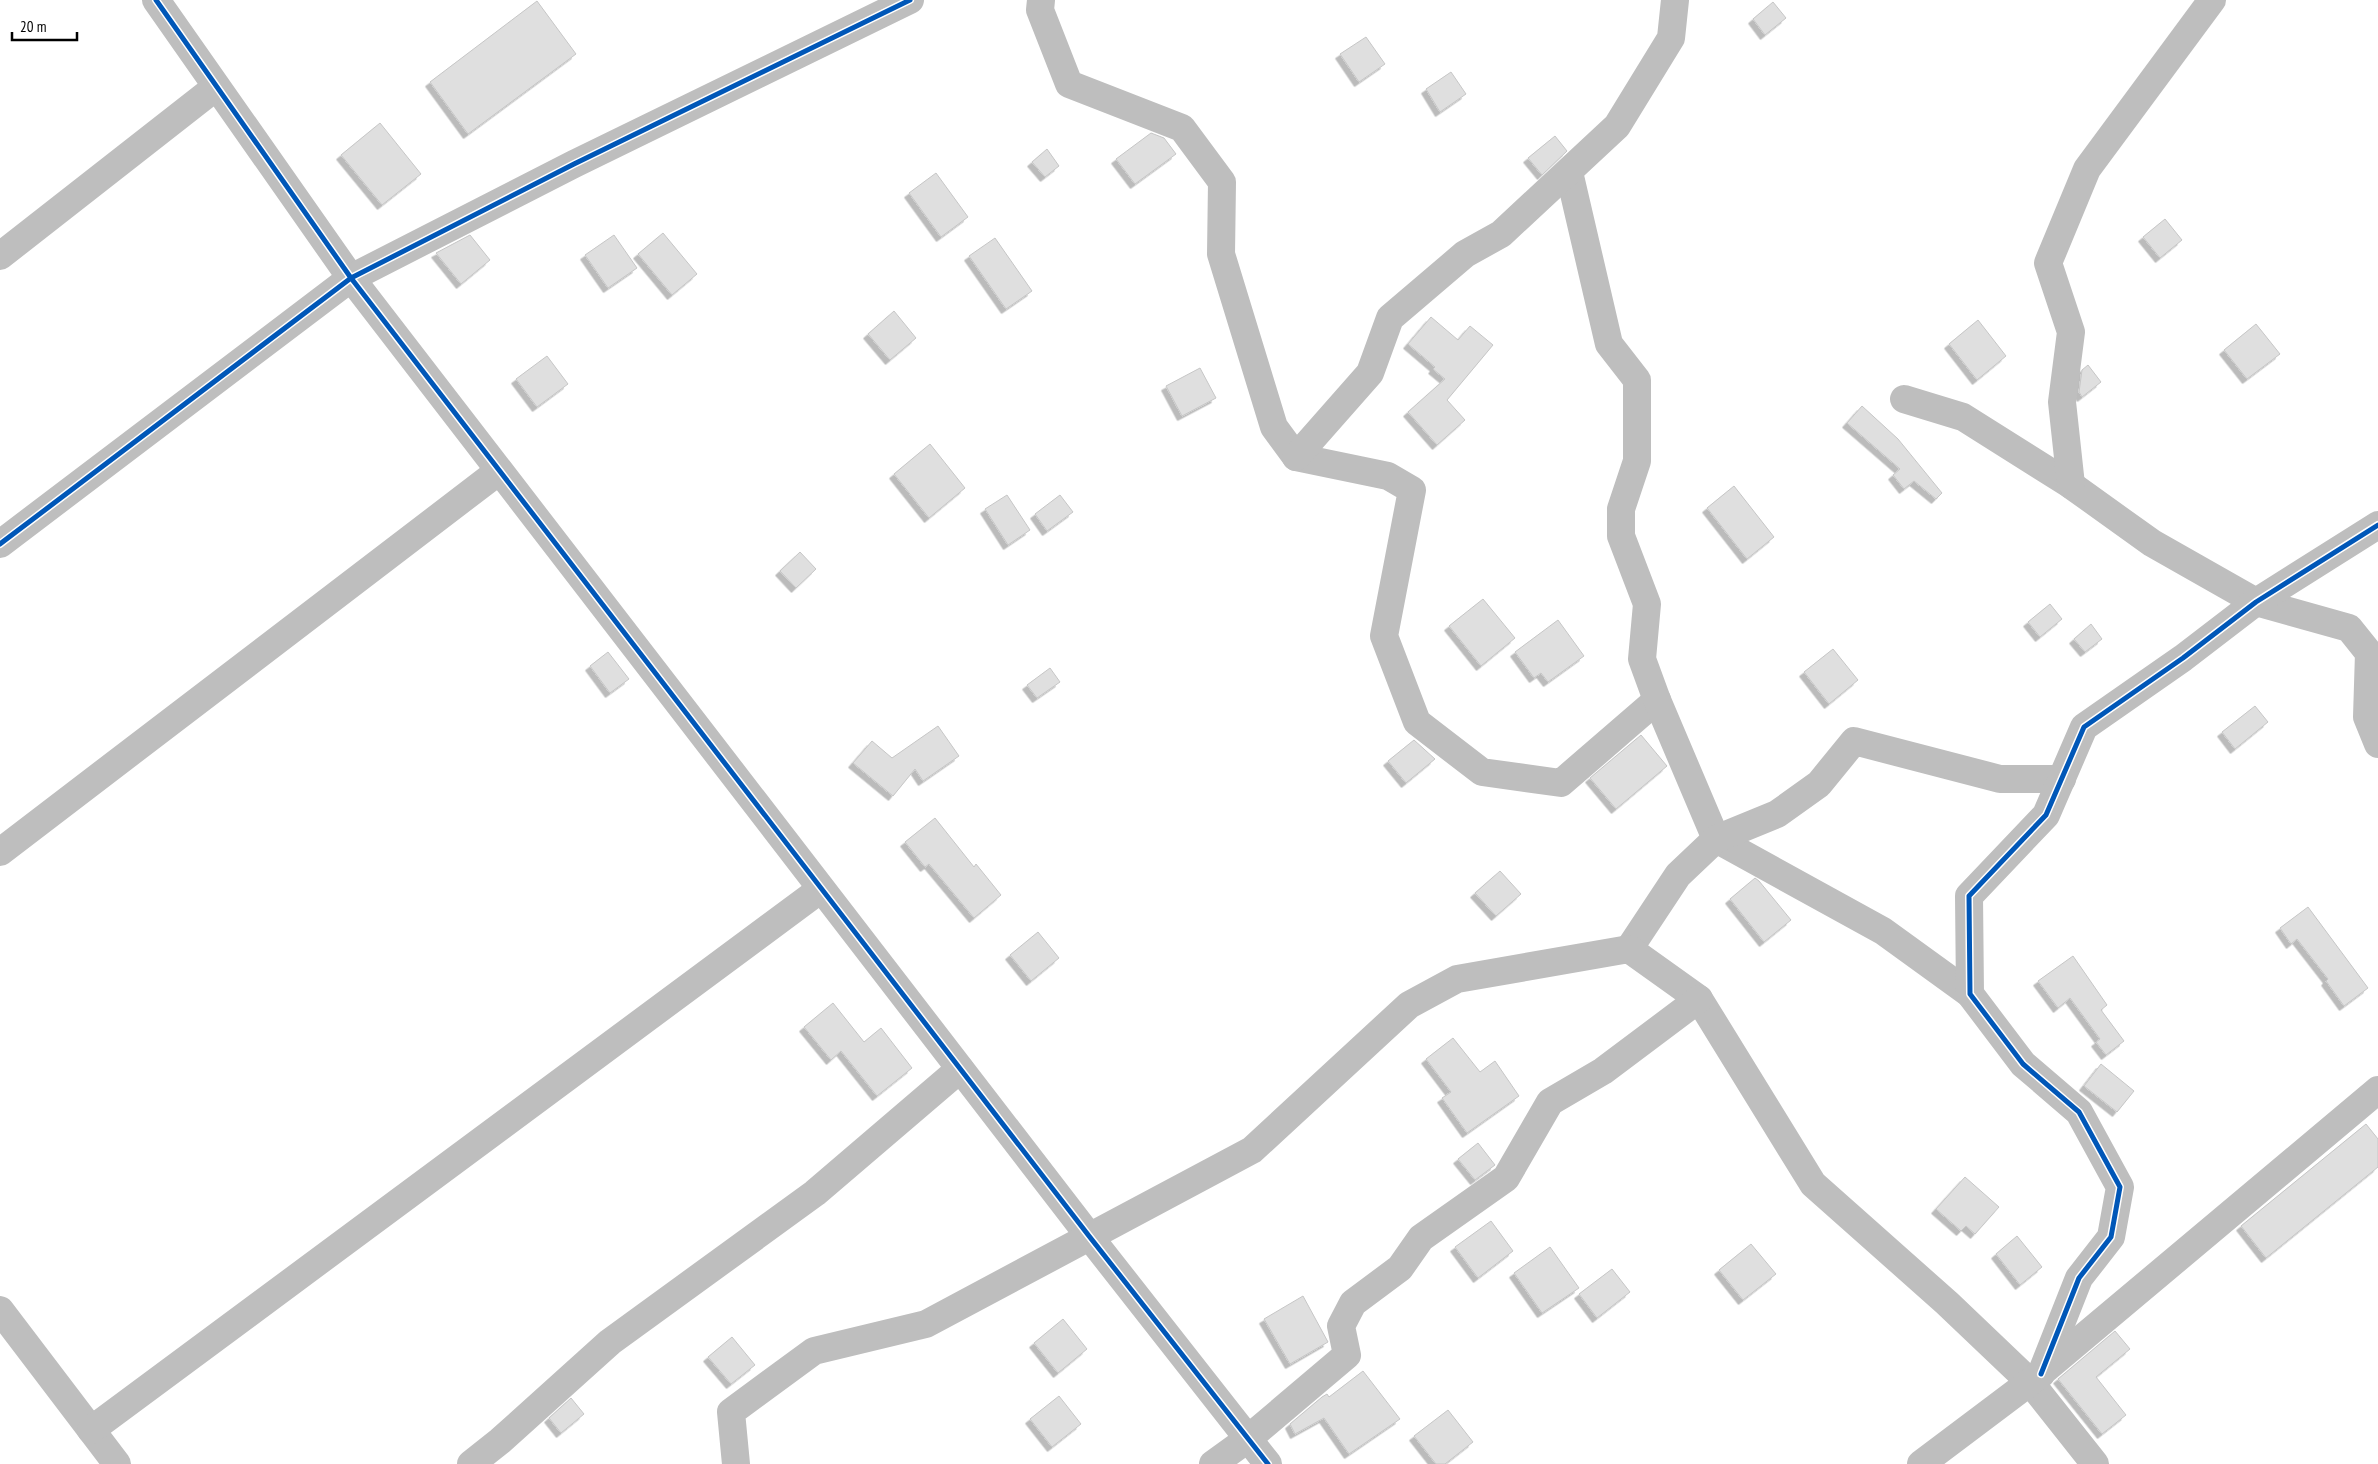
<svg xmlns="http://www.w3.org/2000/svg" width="2378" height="1464" viewBox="0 0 2378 1464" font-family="'PT Sans Narrow',sans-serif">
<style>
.building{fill:#dfdfdf;stroke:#c6c6c6;filter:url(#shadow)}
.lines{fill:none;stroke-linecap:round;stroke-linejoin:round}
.minor{stroke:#bebebe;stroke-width:28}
.cycleway-casing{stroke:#fff;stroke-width:8}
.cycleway{stroke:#0057b8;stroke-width:5}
</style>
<defs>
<filter id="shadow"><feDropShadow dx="-4.5" dy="4.5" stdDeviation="0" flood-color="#0004"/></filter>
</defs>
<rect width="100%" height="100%" fill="#fff"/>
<g class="building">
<path d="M537,1L576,54L468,134L430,82Z"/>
<path d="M1773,2L1786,18L1765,35L1753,19Z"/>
<path d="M1366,37L1385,64L1359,82L1340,54Z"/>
<path d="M1451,72L1466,94L1440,112L1426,89Z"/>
<path d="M380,123L421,174L382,205L341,155Z"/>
<path d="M1151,133L1164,138L1176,154L1135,184L1116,159Z"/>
<path d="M1555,136L1567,151L1542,175L1528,158Z"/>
<path d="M1047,149L1059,166L1045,177L1032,162Z"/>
<path d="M936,173L968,217L941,237L909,193Z"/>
<path d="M2165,219L2182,240L2160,258L2143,237Z"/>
<path d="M663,233L697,274L672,295L638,254Z"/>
<path d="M470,235L490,260L461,284L436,253Z"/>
<path d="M614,235L637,268L608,288L585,255Z"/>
<path d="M995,238L1032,291L1006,309L969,256Z"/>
<path d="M894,311L916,338L890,360L868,334Z"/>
<path d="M1431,317L1458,340L1470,326L1493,345L1447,400L1465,420L1437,445L1408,412L1445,379L1433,369L1435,367L1408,344Z"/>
<path d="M1978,320L2006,356L1977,380L1949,344Z"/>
<path d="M2256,324L2280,354L2247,379L2224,350Z"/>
<path d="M547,356L568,384L537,407L516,379Z"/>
<path d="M2088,365L2101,382L2082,397L2079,392L2082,370Z"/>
<path d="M1200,368L1216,398L1182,416L1166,386Z"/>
<path d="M1862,406L1898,439L1942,493L1936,499L1914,481L1904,489L1893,475L1900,469L1847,423Z"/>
<path d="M930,444L965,488L929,518L894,474Z"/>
<path d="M1734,486L1774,537L1747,559L1707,508Z"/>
<path d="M1007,495L1030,530L1008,545L985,509Z"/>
<path d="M1060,495L1073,512L1047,531L1035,514Z"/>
<path d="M800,552L816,569L796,588L780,571Z"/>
<path d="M1483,599L1515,638L1481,666L1449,626Z"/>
<path d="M2050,604L2062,619L2040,637L2028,622Z"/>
<path d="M1558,620L1584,656L1548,682L1541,673L1534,678L1515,652Z"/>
<path d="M2091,624L2102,639L2085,652L2074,639Z"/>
<path d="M1833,649L1858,680L1829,704L1804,672Z"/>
<path d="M608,652L629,679L610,693L590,666Z"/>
<path d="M1050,668L1060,682L1037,698L1027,685Z"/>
<path d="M2255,706L2268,722L2235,749L2222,732Z"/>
<path d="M938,726L959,756L923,781L915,769L893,796L853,763L872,741L892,758Z"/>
<path d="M1641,735L1667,766L1616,809L1590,778Z"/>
<path d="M1414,740L1435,759L1406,783L1388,761Z"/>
<path d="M935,818L974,867L976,864L1001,895L974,918L929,864L925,867L905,842Z"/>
<path d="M1500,871L1521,894L1496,916L1475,893Z"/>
<path d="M1755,878L1759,881L1791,920L1764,942L1730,899Z"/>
<path d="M2308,907L2368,988L2344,1006L2326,981L2328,979L2297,939L2291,944L2280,928Z"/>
<path d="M1038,932L1059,958L1031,981L1010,955Z"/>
<path d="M2073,956L2107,1005L2101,1010L2124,1041L2106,1055L2096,1042L2100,1039L2070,998L2058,1008L2038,981Z"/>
<path d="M833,1003L864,1042L881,1028L912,1068L877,1096L841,1051L831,1060L804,1027Z"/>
<path d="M1453,1038L1480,1072L1495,1061L1519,1096L1467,1133L1442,1098L1451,1092L1426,1059Z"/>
<path d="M2101,1064L2134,1091L2117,1112L2084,1086Z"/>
<path d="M2366,1124L2378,1139V1167L2266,1258L2241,1226Z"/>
<path d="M1478,1143L1495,1165L1475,1180L1458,1159Z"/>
<path d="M1965,1177L1999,1207L1975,1234L1966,1226L1961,1231L1936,1209Z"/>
<path d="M1491,1221L1513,1251L1478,1278L1455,1247Z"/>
<path d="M2017,1236L2042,1267L2020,1285L1996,1254Z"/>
<path d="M1751,1244L1776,1274L1743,1300L1719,1270Z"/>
<path d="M1550,1247L1579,1288L1542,1313L1514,1273Z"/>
<path d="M1612,1269L1630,1292L1597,1318L1579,1294Z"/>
<path d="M1303,1296L1328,1342L1290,1364L1264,1319Z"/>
<path d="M1063,1319L1087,1349L1058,1373L1034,1343Z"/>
<path d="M2115,1331L2130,1349L2096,1377L2126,1415L2102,1434L2058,1379Z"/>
<path d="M732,1337L755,1365L731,1384L708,1357Z"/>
<path d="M1363,1371L1400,1419L1349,1454L1324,1418L1295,1434L1290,1424L1322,1397L1327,1394L1329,1397Z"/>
<path d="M1059,1396L1081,1424L1052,1447L1030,1419Z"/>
<path d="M571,1398L584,1414L561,1433L549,1418Z"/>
<path d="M1448,1410L1473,1442L1445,1464H1436L1414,1436Z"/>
</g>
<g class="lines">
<g class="minor">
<path d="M156,0L351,278L1089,1236L1268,1464"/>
<path d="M1041,0L1040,10L1069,84L1182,128L1222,182L1221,254L1274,427L1296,457L1388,476L1412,490L1384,636L1417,722L1482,772L1561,783L1657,700"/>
<path d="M1569,172L1609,344L1637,380V461L1621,509V536L1647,604L1642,659L1657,700L1716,839L1883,931L1970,994"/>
<path d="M0,256L216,87"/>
<path d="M1904,399L1963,417L2071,485L2152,543L2256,602L2349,628L2369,653L2367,717L2378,744"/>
<path d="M1296,457L1370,373L1390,318L1465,254L1501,234L1617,126L1671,38L1675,0"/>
<path d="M2071,485L2062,402L2071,332L2048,263L2087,169L2212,0"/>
<path d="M0,544L351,278L574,164L910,0"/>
<path d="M0,852L499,471"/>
<path d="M1629,949L1678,875L1716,839L1777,814L1819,784L1854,741L2000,779H2062"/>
<path d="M0,1310L117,1464"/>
<path d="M2041,1374L2079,1278L2111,1237L2120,1187L2079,1112L2023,1064L1970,994L1969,896L2046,815L2084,727L2183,658L2256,602L2378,525"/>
<path d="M91,1430L821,889"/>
<path d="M471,1464L500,1441L610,1342L815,1193L960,1069"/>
<path d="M736,1464L731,1412L814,1351L926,1324L1252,1150L1409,1005L1457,979L1629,949L1699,999L1813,1184L1947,1303L2030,1382L2095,1464"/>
<path d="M1213,1464L1249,1438L1347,1355L1341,1326L1353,1303L1400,1268L1421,1238L1506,1178L1550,1102L1603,1071L1699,999"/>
<path d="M1921,1464L2030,1382L2378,1090"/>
</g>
<g class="cycleway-casing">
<g id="cycleway">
<path d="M156,0L351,278L1089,1236L1268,1464"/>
<path d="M0,544L351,278L574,164L910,0"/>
<path d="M2041,1374L2079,1278L2111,1237L2120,1187L2079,1112L2023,1064L1970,994L1969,896L2046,815L2084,727L2183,658L2256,602L2378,525"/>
</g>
</g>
<use href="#cycleway" class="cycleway"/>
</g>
<path d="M12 32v8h65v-8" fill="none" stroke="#000000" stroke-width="2.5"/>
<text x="20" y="32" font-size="15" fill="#000000" stroke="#ffffff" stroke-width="4" paint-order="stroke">20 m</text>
</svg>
